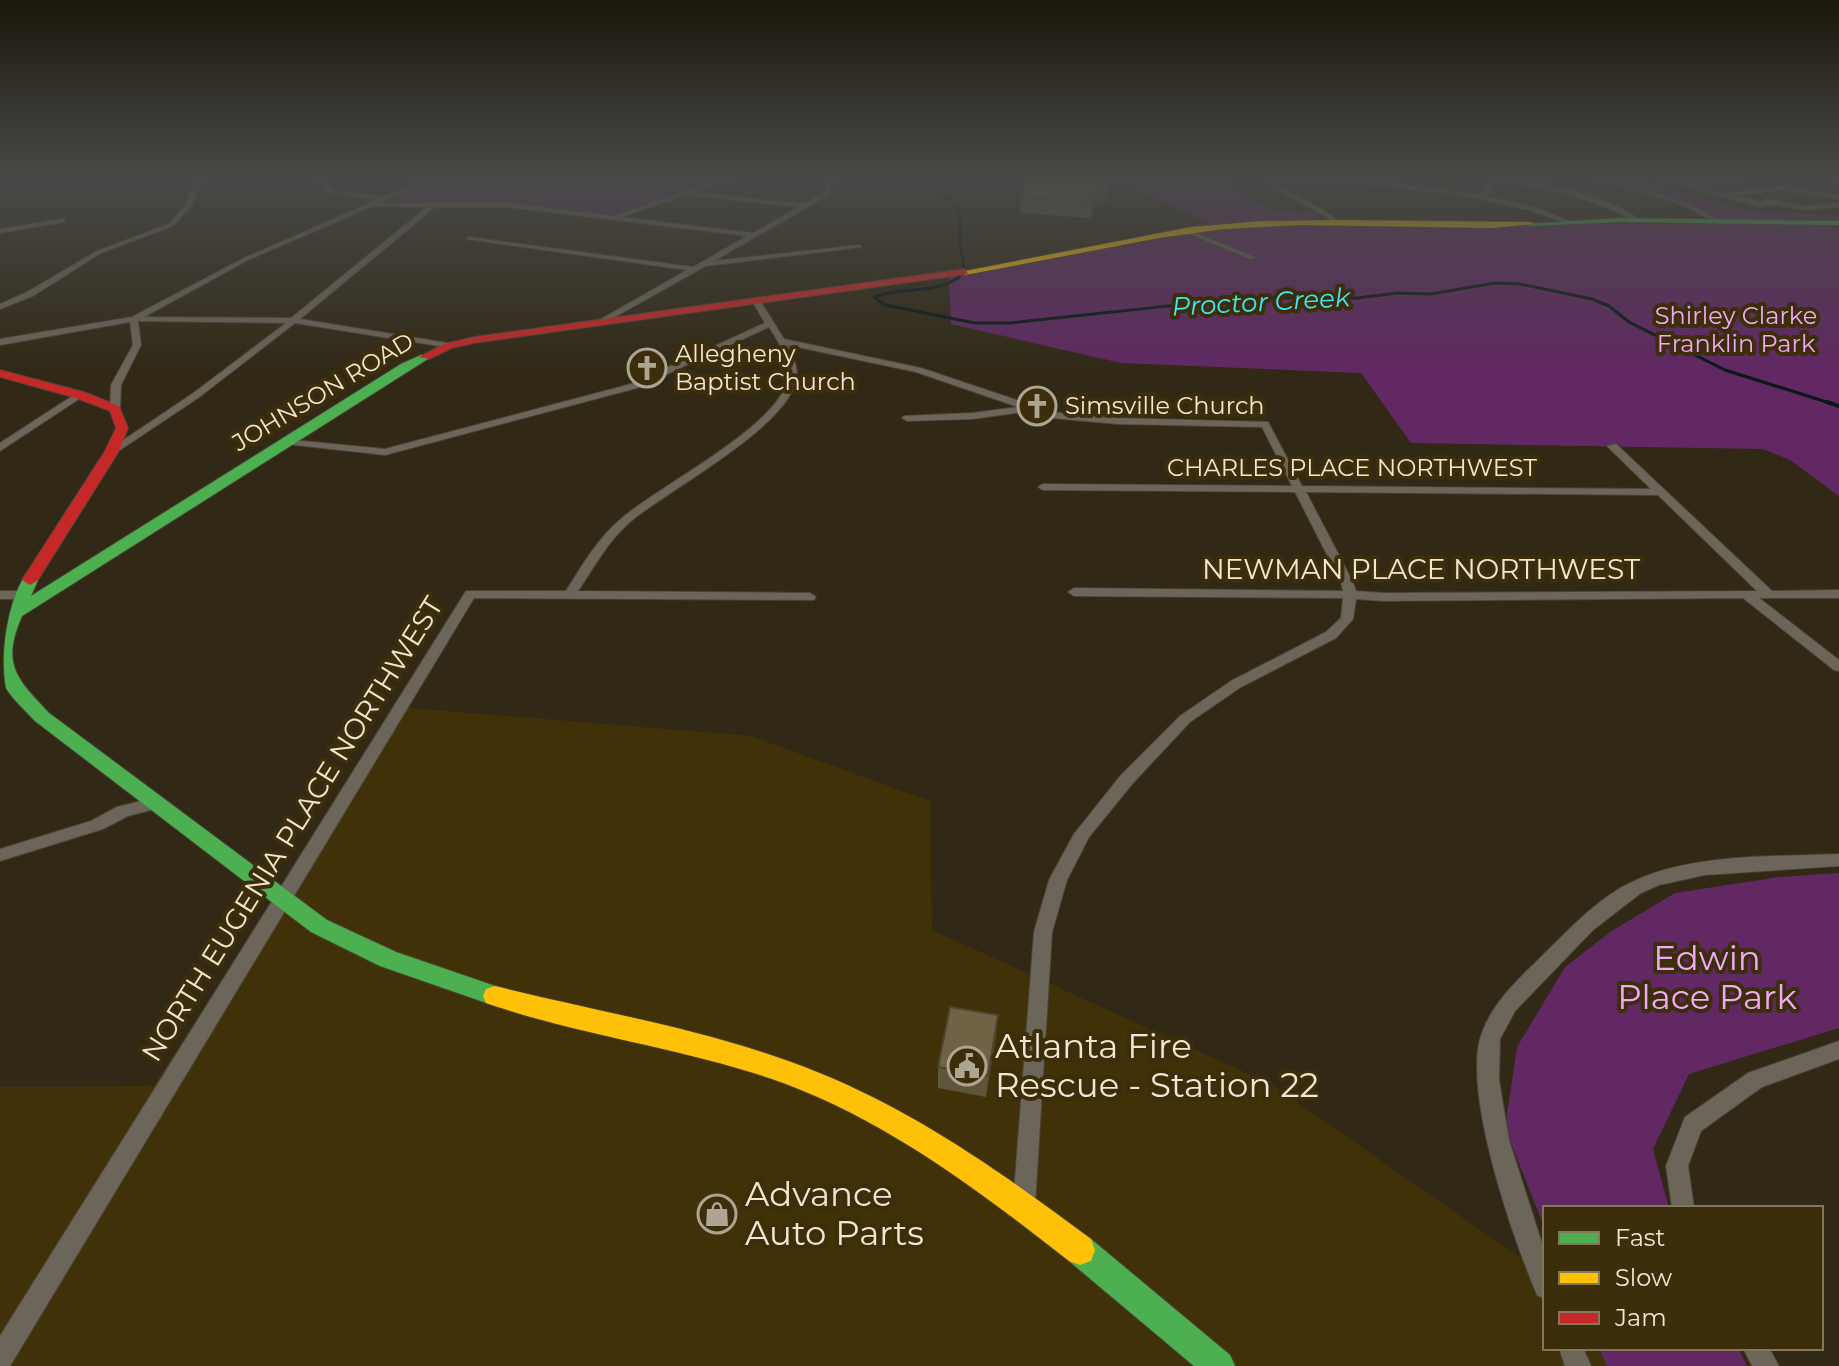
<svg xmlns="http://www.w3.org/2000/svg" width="1839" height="1366" viewBox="0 0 1839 1366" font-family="Montserrat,sans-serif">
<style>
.built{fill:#413108}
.green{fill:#612863}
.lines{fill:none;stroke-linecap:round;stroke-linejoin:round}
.stream-far2{stroke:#071919;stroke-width:2}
.stream-far1{stroke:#071919;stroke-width:3}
.stream{stroke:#071919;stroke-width:4}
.street-casing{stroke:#4b4437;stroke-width:2}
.fast-casing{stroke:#4b4437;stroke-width:2}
.slow-casing{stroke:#4b4437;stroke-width:2}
.jam-casing{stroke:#4b4437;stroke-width:2}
.street{fill:#6c6559;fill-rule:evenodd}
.fast{fill:#4caf50;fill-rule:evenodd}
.slow{fill:#ffc107;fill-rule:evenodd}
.jam{fill:#c62828;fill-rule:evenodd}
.wall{fill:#60553b}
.shaded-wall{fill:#4e4530}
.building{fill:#706345;stroke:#4e4530;stroke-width:2}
.labels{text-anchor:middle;stroke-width:8;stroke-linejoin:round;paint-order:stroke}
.far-park-label{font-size:24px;fill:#f1a8f7;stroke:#3c2d0b}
.far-poi-label{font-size:24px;fill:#f0e6d4;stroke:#3c2d0b;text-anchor:start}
.far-street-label{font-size:24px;fill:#f0e6d4;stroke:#3c2d0b}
.far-water-label{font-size:26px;font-style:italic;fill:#3fe6f5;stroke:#3c2d0b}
.street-label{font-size:28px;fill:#f0e6d4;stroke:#3c2d0b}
.near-park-label{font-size:34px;fill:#f1a8f7;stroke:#3c2d0b}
.near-poi-label{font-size:34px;fill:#f0e6d4;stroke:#3c2d0b;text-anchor:start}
</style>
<rect width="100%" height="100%" fill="#312916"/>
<path class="built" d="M399,707L751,736L930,801L932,930L1271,1084L1545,1275V1348H1649L1675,1366H0V1087L153,1086Z"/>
<g class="green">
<path d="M422,180H722L613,219L505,206L369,205Z"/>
<path d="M1114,180H1227L1253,202L1277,210L1316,212L1324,223L1731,225L1689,204L1602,180H1635L1745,210L1839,216V223L1823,225L1839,228V496L1790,460L1763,449L1411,443L1361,373L1121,363L951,324L949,275L1217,226Z"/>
<path d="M1839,873V1028L1689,1074L1653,1149L1669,1208H1545V1229L1505,1128L1517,1047L1565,967L1610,932L1675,893L1779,877Z"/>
<path d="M1599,1348H1738L1747,1366H1607Z"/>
</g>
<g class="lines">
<path class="stream-far2" d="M914,180L942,194L960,210V245L965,271L957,279"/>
<path class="stream-far1" d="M959,277C934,295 901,286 874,297L885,305L975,323H1010L1243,298H1357L1397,293L1431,294L1495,283L1520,284L1592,299L1609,306L1629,322L1725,370L1833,404"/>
<path class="stream" d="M1827,402L1839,406"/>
<g class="street-casing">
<g id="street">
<path d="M195,180H201L192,205L173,226L101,253L33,296L0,309V304L27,292L97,251L169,224L186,204Z"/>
<path d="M320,180H326L332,190L383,197L406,188L411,189L380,203H507L613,216L719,180H729L695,192L804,204L825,192L826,180H832L830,194L714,261L859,245L862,247L706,266L604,323L600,321L601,319L687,270L466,239L469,237L693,267L747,236L507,207H435L300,319L448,343L451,344V348L295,323L198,398L111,456L106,453L107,451L192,394L286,323L138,321L141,345L121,385L120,409L115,412L110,409L111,385L133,345L130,322L0,345V339L132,317L244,258L377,200L328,192ZM690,194L693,196L799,207L753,233L621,217ZM373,206L427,207L291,318L144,317L248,260Z"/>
<path d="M1265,180C1275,181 1280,188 1288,192C1307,202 1325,208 1340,223L1335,224C1314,205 1285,200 1265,180Z"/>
<path d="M1285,180L1395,184L1480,195L1494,180C1541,180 1601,192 1640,220L1635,221C1592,198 1547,188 1498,182L1486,196L1537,208L1571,222L1566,223L1533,211L1466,196L1395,187Z"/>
<path d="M1597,180H1607L1687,203L1723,223L1718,224L1683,205Z"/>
<path d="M1662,180C1673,180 1686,186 1696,185C1709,184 1722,180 1737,180L1700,187L1721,193L1782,186L1839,195V199L1782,190L1731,196L1764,202L1763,201L1766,199L1804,206L1839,203V207L1804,210L1775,205L1759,207Z"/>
<path d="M1833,180H1839V183Z"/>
<path d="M63,219L65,222L0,233V229Z"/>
<path d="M1184,230H1188L1257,258L1251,259L1184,232Z"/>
<path d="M756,299H759L784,339L921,368L1052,412L1118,418L1268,422L1302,486L1651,489L1607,446L1616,444L1772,591L1839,590V598H1759L1839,660V671L1834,670L1743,598L1383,601L1356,599L1353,619L1336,638L1241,687L1190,722L1133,783L1089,837L1067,880L1052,932L1035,1205L1032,1213L1024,1216L1016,1213L1013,1205L1034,932L1049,880L1074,834L1121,775L1180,716L1231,681L1326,632L1341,618L1343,598L1074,596L1068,592L1074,588L1343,591L1341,582L1295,492L1043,490L1038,487L1043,484L1292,486L1262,427L1118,424L1051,418L1030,411L972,419L907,421L902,418L904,416L972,413L1018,407L916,372L788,345C792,354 797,364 797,374C796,424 667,490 630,522C608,541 594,567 578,591L810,593L816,597L814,600L474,598L10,1366H0V1336L466,591H566C582,565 598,538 622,518C660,485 780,426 788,378C791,360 778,341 769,327L637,388L385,455L286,444L281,441L282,439L385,449L631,384L765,323L752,301ZM1306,492L1658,495L1757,591L1383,593L1356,591L1353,582Z"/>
<path d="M77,393L85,395L0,451V443Z"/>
<path d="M0,591H22L28,595L22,599H0Z"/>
<path d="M153,798L159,800L161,804L159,808L128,816L103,829L0,861V849L91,821L117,807Z"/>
<path d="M1839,854V866L1705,875L1659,885L1641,893L1593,930L1515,1011L1500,1039L1499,1080L1509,1140L1545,1253V1299L1537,1295C1512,1235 1470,1113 1478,1049C1483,1013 1512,985 1538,960C1566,933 1595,900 1630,883C1690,853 1773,857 1839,854Z"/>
<path d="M1839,1041V1059L1762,1087L1701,1131L1688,1166L1694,1208H1672L1666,1166L1685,1117L1748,1073Z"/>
<path d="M1559,1348H1583L1591,1366H1565Z"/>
<path d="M1743,1348H1769L1779,1366H1752Z"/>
</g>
</g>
<g class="fast-casing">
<g id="fast">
<path d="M1621,218L1839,221V225L1621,222L1530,226L1526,224Z"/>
<path d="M421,355L431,357L22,616C1,664 16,678 49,713L327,920L396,952L504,989L507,996L504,1003L495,1006L380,966L311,932L35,721C26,711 13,700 6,688C0,655 7,606 24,577L30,575L38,580L31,596L401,364Z"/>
<path d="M1080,1235L1091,1239L1230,1355L1235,1366H1194L1069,1261L1065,1250L1069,1239Z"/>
</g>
</g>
<g class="slow-casing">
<g id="slow">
<path d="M1339,220L1530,222L1534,224L1492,228L1301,225L1224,229L1159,238L965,275L960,272L1191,227L1262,221Z"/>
<path d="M495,986C602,1013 714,1030 817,1072C917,1112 1005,1175 1091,1239L1095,1250L1091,1261L1080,1265L1069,1261C977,1189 881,1116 769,1078C677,1047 578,1035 486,1003L483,996L486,989Z"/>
</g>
</g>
<g class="jam-casing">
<g id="jam">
<path d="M965,269L968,274L474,343L452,348L429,359L419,357L444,344L474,337Z"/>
<path d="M0,370L84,392L119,406L128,428L119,451L38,580L30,585L22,580L105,451L116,428L110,411L76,398L0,377Z"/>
</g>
</g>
<use href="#street" class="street"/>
<use href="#fast" class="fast"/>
<use href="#slow" class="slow"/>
<use href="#jam" class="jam"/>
</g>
<g class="wall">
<path d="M1107,193L1105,206L1092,208L1091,218L1020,213L1021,197Z"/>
<path d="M996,1036L986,1097L938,1088V1067Z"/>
</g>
<g class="shaded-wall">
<path d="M1109,180L1105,206L1092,208L1091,218L1093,202L1082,196Z"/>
<path d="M998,1015L996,1036L986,1097L988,1076Z"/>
</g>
<g class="building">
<path d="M1026,180H1108L1106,190L1082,196L1093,199V202L1021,197Z"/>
<path d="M950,1007L998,1015L988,1076L938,1067Z"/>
</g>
<linearGradient id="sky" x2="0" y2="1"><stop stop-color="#1b170c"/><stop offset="0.48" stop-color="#484947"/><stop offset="1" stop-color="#484947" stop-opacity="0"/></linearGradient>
<rect width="1839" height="372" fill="url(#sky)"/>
<defs>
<g id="church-ring" transform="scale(2)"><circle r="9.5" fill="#3c2d0b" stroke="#ada492" stroke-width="1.5"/><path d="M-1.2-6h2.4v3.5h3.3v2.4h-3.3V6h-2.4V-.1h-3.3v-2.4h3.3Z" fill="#ada492"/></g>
<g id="civic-ring" transform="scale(2)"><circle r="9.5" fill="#3c2d0b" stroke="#ada492" stroke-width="1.5"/><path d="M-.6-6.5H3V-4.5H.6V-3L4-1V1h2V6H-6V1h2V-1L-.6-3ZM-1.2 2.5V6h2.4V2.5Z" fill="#ada492"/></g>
<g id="shop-ring" transform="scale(2)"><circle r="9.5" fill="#3c2d0b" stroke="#ada492" stroke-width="1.5"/><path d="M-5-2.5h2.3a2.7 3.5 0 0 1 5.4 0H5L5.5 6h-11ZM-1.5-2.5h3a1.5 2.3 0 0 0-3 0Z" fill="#ada492"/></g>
</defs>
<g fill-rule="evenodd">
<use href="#church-ring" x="647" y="368"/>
<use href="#church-ring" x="1037" y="406"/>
<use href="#civic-ring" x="967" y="1066"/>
<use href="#shop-ring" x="717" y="1214"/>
</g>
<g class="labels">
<g class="far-park-label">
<text x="1736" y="324">Shirley Clarke<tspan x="1736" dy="28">Franklin Park</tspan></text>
</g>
<g class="far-poi-label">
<text x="675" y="362">Allegheny<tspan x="675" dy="28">Baptist Church</tspan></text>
<text x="1065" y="414">Simsville Church</text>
</g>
<g class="far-street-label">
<text transform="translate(323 392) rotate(-31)" y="8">JOHNSON ROAD</text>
<text x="1352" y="476">CHARLES PLACE NORTHWEST</text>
</g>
<g class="far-water-label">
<text transform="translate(1261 302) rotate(-3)" y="9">Proctor Creek</text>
</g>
<g class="street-label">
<text x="1421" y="579">NEWMAN PLACE NORTHWEST</text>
<text transform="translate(292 829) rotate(-58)" y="10">NORTH EUGENIA PLACE NORTHWEST</text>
</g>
<g class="near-park-label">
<text x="1707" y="970">Edwin<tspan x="1707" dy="39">Place Park</tspan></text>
</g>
<g class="near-poi-label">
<text x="995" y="1058">Atlanta Fire<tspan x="995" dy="39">Rescue - Station 22</tspan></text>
<text x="745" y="1206">Advance<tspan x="745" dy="39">Auto Parts</tspan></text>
</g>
</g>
<rect x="1543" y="1206" width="280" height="144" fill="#3c2d0b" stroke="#84775b" stroke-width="2"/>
<rect x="1559" y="1232" width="40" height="12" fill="#4caf50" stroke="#84775b" stroke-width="2"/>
<text x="1615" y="1246" font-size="24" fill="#f0e6d4">Fast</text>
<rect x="1559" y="1272" width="40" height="12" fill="#ffc107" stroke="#84775b" stroke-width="2"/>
<text x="1615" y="1286" font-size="24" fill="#f0e6d4">Slow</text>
<rect x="1559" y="1312" width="40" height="12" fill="#c62828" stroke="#84775b" stroke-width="2"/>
<text x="1615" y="1326" font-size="24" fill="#f0e6d4">Jam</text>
</svg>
